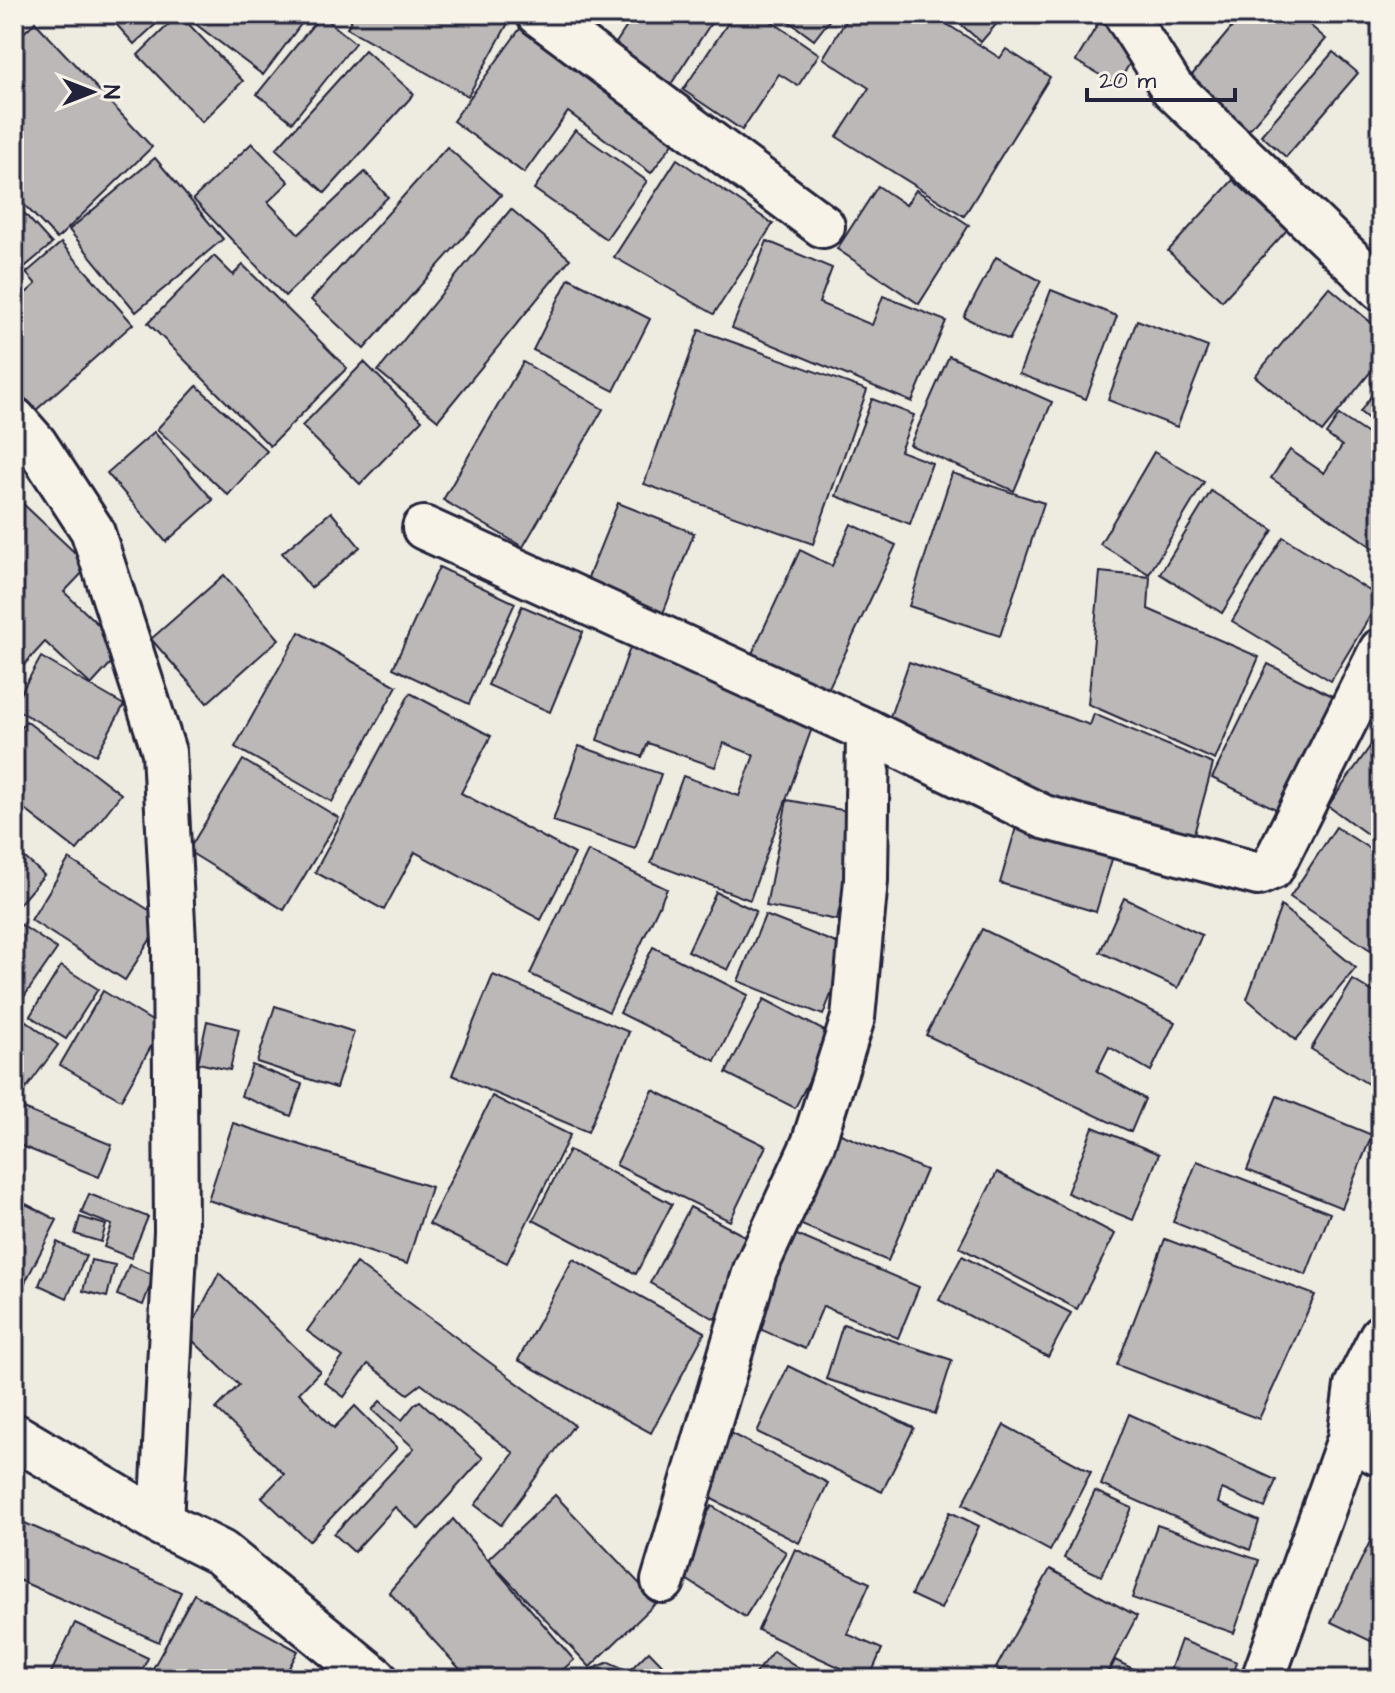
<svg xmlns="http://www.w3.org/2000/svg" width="1395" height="1693" viewBox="0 0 1395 1693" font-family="'Architects Daughter',sans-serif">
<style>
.building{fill:#bbb8b7;stroke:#22223b;stroke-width:2}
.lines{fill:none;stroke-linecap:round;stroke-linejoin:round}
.street-casing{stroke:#22223b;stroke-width:48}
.secondary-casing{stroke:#22223b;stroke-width:50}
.street{stroke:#f7f3e8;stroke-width:42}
.secondary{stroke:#f7f3e8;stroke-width:44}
</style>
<rect width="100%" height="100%" fill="#eeebe1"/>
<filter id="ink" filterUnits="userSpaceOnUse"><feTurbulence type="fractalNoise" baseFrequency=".0125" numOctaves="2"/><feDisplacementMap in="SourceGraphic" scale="16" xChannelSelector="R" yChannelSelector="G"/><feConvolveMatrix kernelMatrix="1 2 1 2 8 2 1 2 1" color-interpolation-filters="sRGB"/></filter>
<g filter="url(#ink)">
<g class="building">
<path d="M107,14H167L134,44Z"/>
<path d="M179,14L243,81L202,122L138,55Z"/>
<path d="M200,14H304L307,16L263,75L193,22Z"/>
<path d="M354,14H509L512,16L468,96L347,28Z"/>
<path d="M592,14H623L615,27Z"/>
<path d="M635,14H717L671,84L614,46Z"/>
<path d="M734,14H761L819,54L798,86L779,74L742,130L683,90Z"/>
<path d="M779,14H834L814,40Z"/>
<path d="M850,14H931L1000,58L1006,49L1050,77L964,216L837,137L869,88L823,58Z"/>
<path d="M949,14H1005L981,42Z"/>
<path d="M1243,14H1297L1326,39L1247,132L1187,81Z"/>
<path d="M321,15L355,43L292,122L257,94Z"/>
<path d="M35,22L152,147L57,239L14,194V42Z"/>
<path d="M1099,22L1140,46L1117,85L1076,61Z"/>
<path d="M522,26L676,139L651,173L568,112L524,173L453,121Z"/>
<path d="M365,50L414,94L325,193L276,149Z"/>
<path d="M1333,52L1358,73L1286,157L1261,135Z"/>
<path d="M575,130L647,181L606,239L534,189Z"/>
<path d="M252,143L289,182L268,202L299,234L365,172L388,197L285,296L193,199Z"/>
<path d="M447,147L501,195L364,349L311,300Z"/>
<path d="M155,158L223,239L136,312L69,230Z"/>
<path d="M677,159L773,224L714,314L614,257Z"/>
<path d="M1233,180L1287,230L1222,301L1168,251Z"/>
<path d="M878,186L906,205L916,190L969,225L919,304L837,249Z"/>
<path d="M14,202L52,244L14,276Z"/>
<path d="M511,209L570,259L438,420L378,371Z"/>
<path d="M767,241L832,268L819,303L872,325L883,296L946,321L912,402L732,328Z"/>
<path d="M61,243L133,324L35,411L14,387V304L36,284L26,273Z"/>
<path d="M214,256L233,275L243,265L347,368L270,446L148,323Z"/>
<path d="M996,257L1041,281L1009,340L964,317Z"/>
<path d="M569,278L650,319L614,391L533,350Z"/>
<path d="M1329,287L1381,331V359L1322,432L1255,376Z"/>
<path d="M1051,290L1117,316L1086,399L1019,374Z"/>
<path d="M1137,320L1208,347L1177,427L1108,400Z"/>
<path d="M699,330L867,390L813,544L644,484Z"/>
<path d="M949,356L1052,402L1014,491L910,445Z"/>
<path d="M364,362L422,420L360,484L302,426Z"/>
<path d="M523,362L603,409L523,547L443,500Z"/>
<path d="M1381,382V429L1360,412Z"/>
<path d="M197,386L267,451L228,495L157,429Z"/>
<path d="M872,399L914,415L900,451L932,463L910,524L836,496Z"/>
<path d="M1339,415L1381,443V553L1271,478L1290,450L1324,473L1342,446L1326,434Z"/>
<path d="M154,432L213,500L166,542L107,473Z"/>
<path d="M1154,452L1204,482L1149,574L1100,544Z"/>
<path d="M952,473L1044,503L1000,636L909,606Z"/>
<path d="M1211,491L1273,530L1222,613L1160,574Z"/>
<path d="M19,500L89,566L64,592L124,649L91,685L45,642L14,676V506Z"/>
<path d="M618,503L694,533L662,616L585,585Z"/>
<path d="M331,512L360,547L311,588L282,553Z"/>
<path d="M851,524L896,545L825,696L749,660L800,550L832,566Z"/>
<path d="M1283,537L1381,598L1331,681L1232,621Z"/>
<path d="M439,567L515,603L469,704L393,668Z"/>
<path d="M1100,572L1150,577L1148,609L1259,657L1215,760L1088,704Z"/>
<path d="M224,575L279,639L207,703L151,639Z"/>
<path d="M522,606L583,632L550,712L488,685Z"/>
<path d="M299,632L397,686L332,802L235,747Z"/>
<path d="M631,645L817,714L750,900L651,863L683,776L739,796L754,755L724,743L715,767L648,743L642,757L597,740Z"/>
<path d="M41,657L124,705L96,755L14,708V705Z"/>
<path d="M909,662L1090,725L1094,714L1213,764L1191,845L883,737Z"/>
<path d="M1268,664L1336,698L1280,811L1212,778Z"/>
<path d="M410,693L491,736L461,793L575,854L541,920L415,852L384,910L315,872Z"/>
<path d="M26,721L121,794L77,850L14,801V736Z"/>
<path d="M1381,731V844L1328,806Z"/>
<path d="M579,746L661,774L635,849L553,821Z"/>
<path d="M243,760L339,818L284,910L188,851Z"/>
<path d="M787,800L859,813L837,920L766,906Z"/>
<path d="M1019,817L1116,846L1096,912L1000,883Z"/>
<path d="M1336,827L1381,856V957L1290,897Z"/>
<path d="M14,848L44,875L16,908L14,906Z"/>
<path d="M588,851L667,889L609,1012L530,974Z"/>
<path d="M69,859L163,919L125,980L31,920Z"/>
<path d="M716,892L756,911L728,970L688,951Z"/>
<path d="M1124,898L1202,935L1178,988L1100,952Z"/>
<path d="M1281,906L1356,968L1296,1040L1247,999Z"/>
<path d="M765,915L849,948L823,1015L738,981Z"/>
<path d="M14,920L57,949L21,1001L14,996Z"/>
<path d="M982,929L1175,1022L1151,1071L1109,1047L1097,1071L1145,1099L1131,1132L926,1035Z"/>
<path d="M653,947L748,995L715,1061L620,1013Z"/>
<path d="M61,966L98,989L66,1039L30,1016Z"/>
<path d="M493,975L629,1032L588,1132L452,1075Z"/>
<path d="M1353,980L1381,997V1092L1311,1049Z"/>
<path d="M103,991L162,1027L121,1100L60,1065Z"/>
<path d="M764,999L832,1035L795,1108L726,1073Z"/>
<path d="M275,1006L354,1032L336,1088L257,1062Z"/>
<path d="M14,1012L58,1045L23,1093L14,1087Z"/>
<path d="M207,1021L239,1029L230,1070L198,1063Z"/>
<path d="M252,1065L302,1084L291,1116L241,1096Z"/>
<path d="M653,1090L766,1146L730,1221L616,1165Z"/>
<path d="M492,1096L570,1135L507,1263L429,1224Z"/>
<path d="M1277,1096L1372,1135L1342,1208L1247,1170Z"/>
<path d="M14,1105L112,1145L99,1177L14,1143Z"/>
<path d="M233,1123L431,1187L407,1264L208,1200Z"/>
<path d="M1093,1127L1159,1154L1133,1220L1067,1193Z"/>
<path d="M829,1129L926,1170L888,1261L792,1221Z"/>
<path d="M569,1150L672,1204L636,1274L533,1220Z"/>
<path d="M1197,1161L1330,1213L1306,1275L1173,1222Z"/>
<path d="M997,1172L1115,1234L1077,1309L959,1247Z"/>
<path d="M89,1194L148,1217L131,1258L104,1247L112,1225L81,1213Z"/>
<path d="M14,1198L57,1220L14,1304Z"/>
<path d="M690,1207L756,1242L715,1319L650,1283Z"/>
<path d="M80,1217L106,1225L101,1242L75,1234Z"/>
<path d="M783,1229L919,1287L898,1338L823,1306L805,1349L744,1322Z"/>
<path d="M1165,1239L1315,1295L1259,1419L1117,1365Z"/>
<path d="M57,1242L86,1256L67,1298L39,1285Z"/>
<path d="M962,1256L1071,1313L1048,1357L939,1300Z"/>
<path d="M573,1259L705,1332L651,1433L518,1360Z"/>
<path d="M91,1260L115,1265L107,1297L83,1291Z"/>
<path d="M356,1263L574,1425L501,1525L475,1505L514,1453L421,1384L408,1394L368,1364L344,1397L324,1382L343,1357L307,1331Z"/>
<path d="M129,1265L154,1275L143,1305L117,1295Z"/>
<path d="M219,1273L320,1371L299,1393L334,1428L355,1406L397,1448L309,1541L262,1497L284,1474L216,1409L239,1385L187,1335Z"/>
<path d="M843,1324L952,1360L935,1414L826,1379Z"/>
<path d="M788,1366L914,1428L882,1492L757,1432Z"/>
<path d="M380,1401L402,1420L415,1404L420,1401L483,1458L419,1529L395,1507L354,1552L334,1534L414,1448L372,1410Z"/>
<path d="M1129,1414L1276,1480L1265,1508L1222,1489L1218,1503L1259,1521L1250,1550L1101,1485Z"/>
<path d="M1004,1425L1091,1472L1050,1551L963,1504Z"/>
<path d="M724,1430L828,1483L799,1543L694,1490Z"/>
<path d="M1095,1491L1132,1508L1101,1576L1064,1558Z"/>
<path d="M555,1495L657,1602L590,1667L488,1559Z"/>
<path d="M712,1506L786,1552L745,1617L672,1570Z"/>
<path d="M950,1512L979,1526L941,1609L911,1595Z"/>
<path d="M453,1519L574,1660L552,1679H469L389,1592Z"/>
<path d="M1381,1519V1646L1331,1622Z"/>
<path d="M18,1520L181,1592L159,1642L14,1578V1529Z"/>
<path d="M1157,1525L1259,1560L1234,1633L1132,1598Z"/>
<path d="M795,1549L870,1583L847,1634L882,1649L869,1679H865L758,1630Z"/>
<path d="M1050,1569L1137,1616L1104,1679H1016L996,1668Z"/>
<path d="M194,1594L298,1651L283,1679H147Z"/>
<path d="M75,1623L148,1658L138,1679H48Z"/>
<path d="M1181,1640L1237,1662L1231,1679H1167Z"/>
<path d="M649,1651L676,1679H576L582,1673L609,1662L629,1671Z"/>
<path d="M773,1651L816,1679H751Z"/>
<path d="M1115,1660L1153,1679H1106Z"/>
</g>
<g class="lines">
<g class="street-casing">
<g id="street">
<path d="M538,14L823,226"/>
<path d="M1125,14L1172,88L1381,289"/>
<path d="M14,419L35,443L92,530L164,752L174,942L176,1231L161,1523"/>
<path d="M424,528L868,731L1044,817L1258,874L1272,868L1381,650"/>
<path d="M1349,1439L1381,1455"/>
<path d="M663,1581L755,1270L813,1144L853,1018L866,880L868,731"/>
<path d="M1263,1679L1349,1439L1356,1386L1381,1336"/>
</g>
</g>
<g class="secondary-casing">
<path id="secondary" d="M14,1436L161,1523L221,1553L375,1679"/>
</g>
<use href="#street" class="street"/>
<use href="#secondary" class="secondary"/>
</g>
</g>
<rect width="1395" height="1693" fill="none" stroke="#f7f3e8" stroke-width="48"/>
<rect x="24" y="24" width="1347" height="1645" fill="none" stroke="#22223b" stroke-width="3" filter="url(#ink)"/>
<g transform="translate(92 92) rotate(90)" stroke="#f7f3e8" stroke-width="6" paint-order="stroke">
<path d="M0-6L14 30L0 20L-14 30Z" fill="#22223b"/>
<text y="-12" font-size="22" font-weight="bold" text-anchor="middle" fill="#22223b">N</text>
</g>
<path d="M1087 88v12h148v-12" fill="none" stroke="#22223b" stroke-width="4"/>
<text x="1099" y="88" font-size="24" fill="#22223b" stroke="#f7f3e8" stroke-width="6" paint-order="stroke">20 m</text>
</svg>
